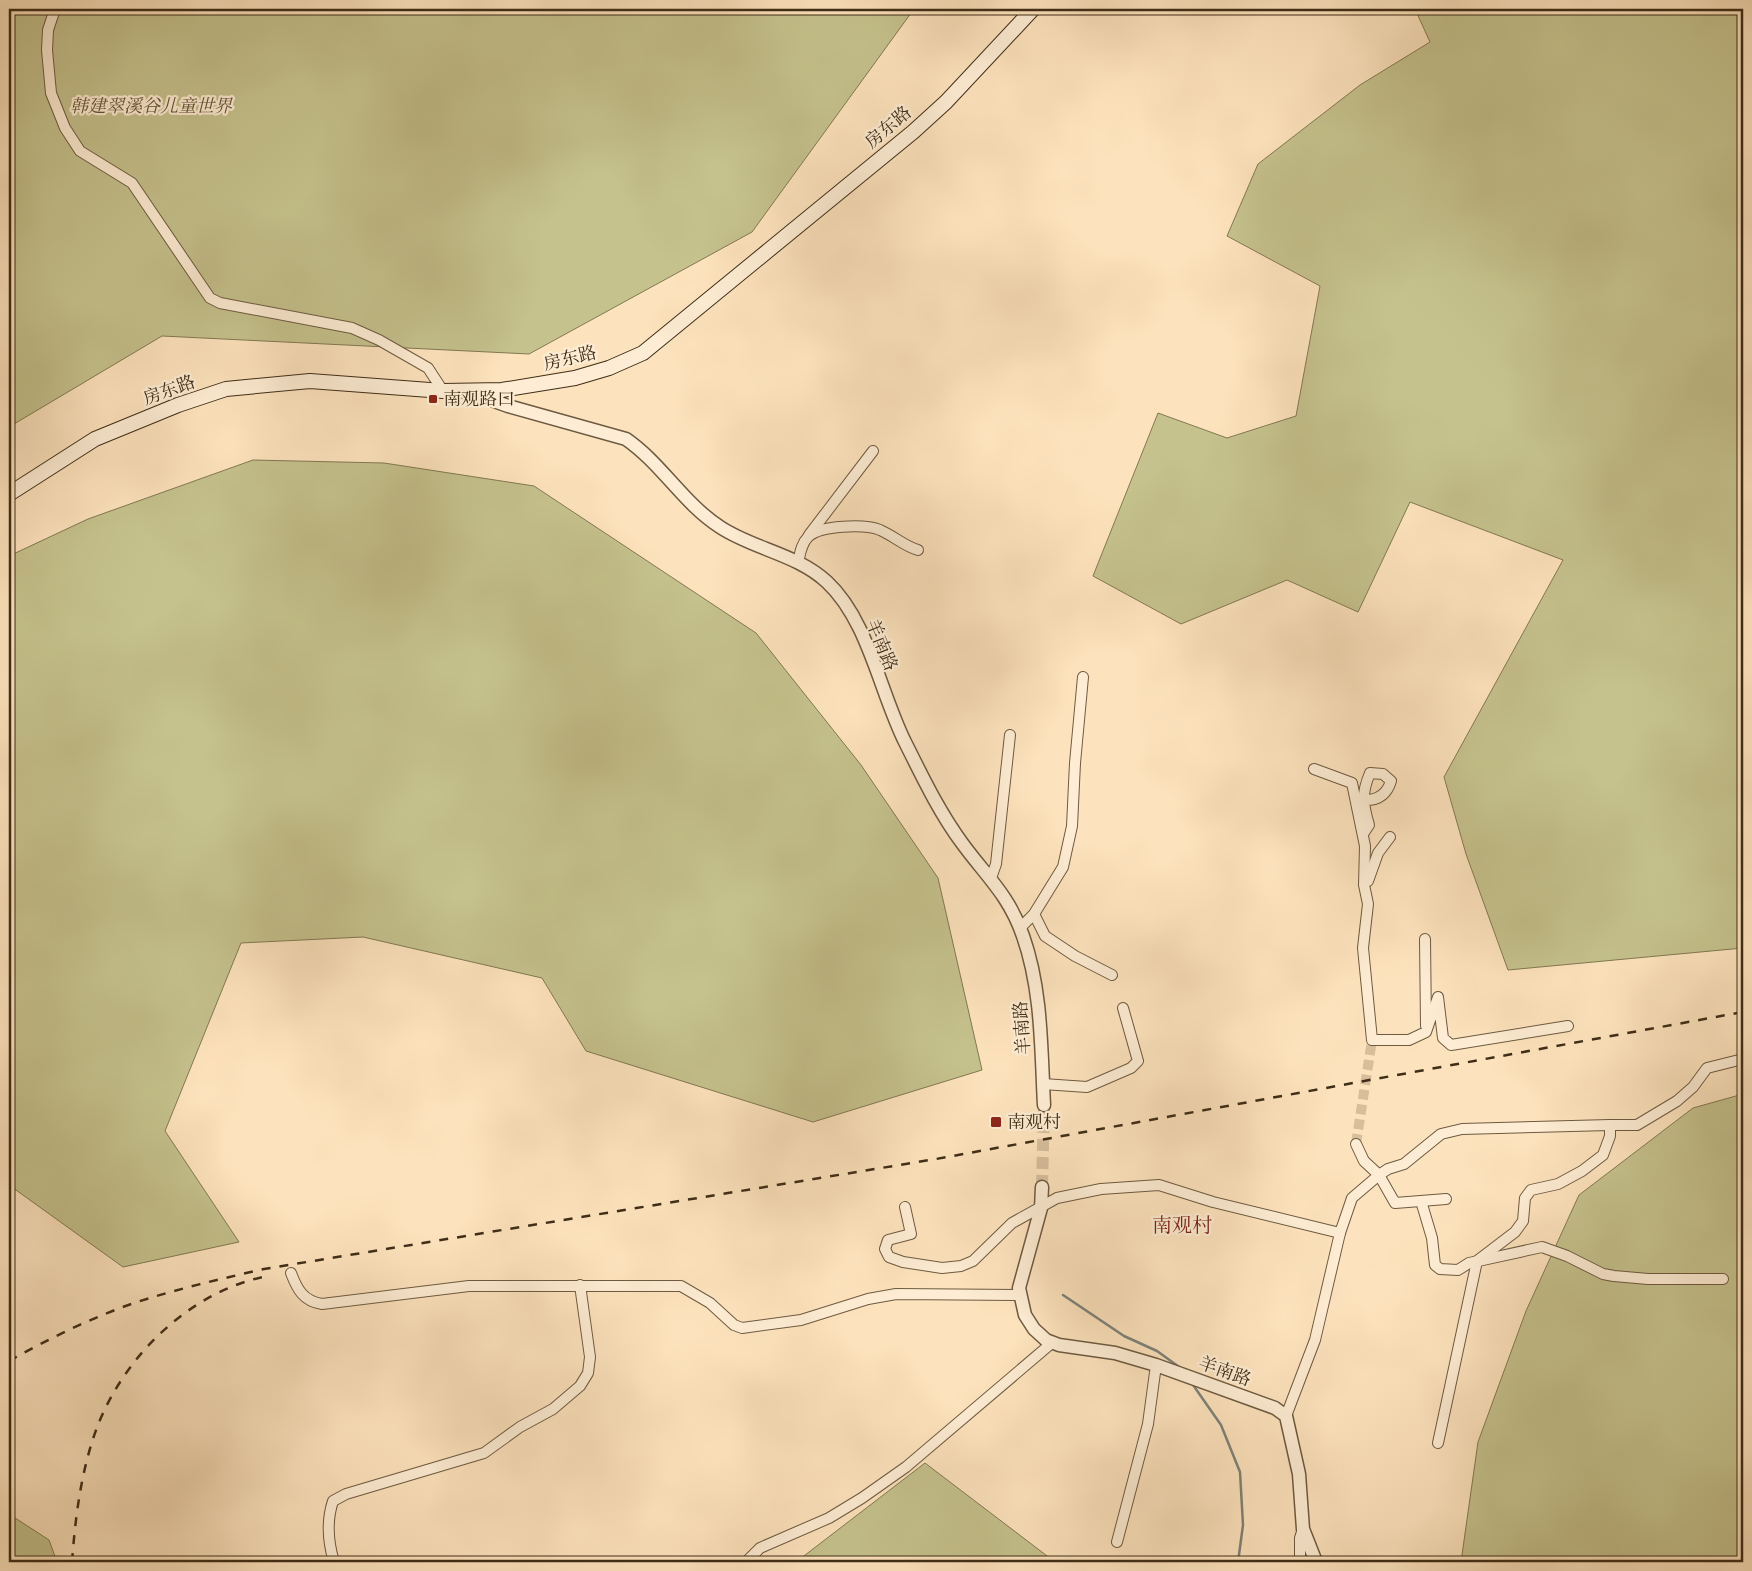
<svg xmlns="http://www.w3.org/2000/svg" width="1752" height="1571" viewBox="0 0 1752 1571" font-family="'IM FELL DW Pica','Noto Serif SC',serif">
<style>
.green{fill:#c5c28d;stroke:#827852}
.lines{fill:none;stroke-linecap:round;stroke-linejoin:round}
.stream{stroke:#7d827b;stroke-width:2.5}
.minor-tunnel{stroke:#d7bf9c;stroke-width:10;stroke-dasharray:10 5;stroke-linecap:butt}
.tertiary-tunnel{stroke:#d7bf9c;stroke-width:12;stroke-dasharray:12 6;stroke-linecap:butt}
.minor-casing{stroke:#6e5a40;stroke-width:12}
.tertiary-casing{stroke:#6e5a40;stroke-width:15}
.secondary-casing{stroke:#3f2d17;stroke-width:16}
.minor{stroke:#feedd4;stroke-width:10}
.tertiary{stroke:#feedd4;stroke-width:12}
.secondary{stroke:#feedd4;stroke-width:14}
.rail{stroke:#3f2d17;stroke-width:2.5;stroke-dasharray:9 9;stroke-linecap:butt}
.poi-dot{fill:#8f2418;stroke:#feedd4;stroke-width:2}
.labels{text-anchor:middle;stroke-width:4.5;stroke-linejoin:round;paint-order:stroke}
.park-label{font-size:18px;font-style:italic;fill:#605234;stroke:#feedd4}
.street-label{font-size:18px;fill:#3f2d17;stroke:#feedd4}
.poi-label{font-size:18px;fill:#3f2d17;stroke:#feedd4;text-anchor:start}
.quarter-label{font-size:20px;fill:#7a1f14;stroke:#feedd4}
</style>
<rect width="100%" height="100%" fill="#fde3bd"/>
<filter id="stains"><feTurbulence type="fractalNoise" baseFrequency=".004" numOctaves="4"/><feColorMatrix values="0 0 0 0 .2 0 0 0 0 .09 0 0 0 0 .02 0 0 0 .5 -.17"/></filter>
<radialGradient id="worn" r=".72"><stop offset=".6" stop-color="#630" stop-opacity="0"/><stop offset="1" stop-color="#630" stop-opacity=".3"/></radialGradient>
<g class="green">
<path d="M9,9H914L752,232L529,354L162,336L9,427Z"/>
<path d="M1415,9H1743V948L1508,970L1466,854L1444,777L1563,560L1410,502L1358,612L1287,580L1181,624L1093,576L1158,413L1227,438L1296,416L1320,286L1227,236L1258,164L1360,85L1430,42Z"/>
<path d="M253,460L384,463L534,486L756,633L861,765L938,878L982,1070L813,1122L586,1051L542,978L363,937L241,943L165,1131L239,1242L123,1267L9,1185V556L88,519Z"/>
<path d="M1743,1094V1562H1461L1478,1442L1526,1311L1579,1195L1693,1108Z"/>
<path d="M925,1463L1055,1562H796Z"/>
<path d="M9,1514L49,1540L57,1562H9Z"/>
</g>
<g class="lines">
<g class="stream">
<path d="M1063,1295L1124,1336L1157,1351L1182,1369"/>
<path d="M1191,1382L1221,1425L1240,1472L1243,1525L1238,1562"/>
</g>
<path class="minor-tunnel" d="M1356,1144L1372,1040"/>
<path class="tertiary-tunnel" d="M1042,1187L1044,1105"/>
<g class="minor-casing">
<g id="minor">
<path d="M55,9L48,30L47,50L51,93L65,128L80,151L132,183L210,298L220,303L352,328L379,340L428,368L443,391"/>
<path d="M809,535L873,451"/>
<path d="M798,563C800,554 801,544 808,537C820,525 865,524 880,530C894,536 904,546 918,550"/>
<path d="M1314,769L1352,783L1365,846L1364,885L1368,904L1363,948L1372,1040H1409L1426,1032L1438,997L1443,1038L1451,1045L1568,1026"/>
<path d="M1363,834L1369,825C1363,804 1361,794 1370,773L1383,774L1391,781C1387,794 1378,801 1363,800"/>
<path d="M991,878L996,864L1010,735"/>
<path d="M1368,881L1378,853L1390,837"/>
<path d="M1034,914L1045,936L1075,956L1112,975"/>
<path d="M1020,928L1034,914L1063,867L1072,826L1075,763L1083,677"/>
<path d="M1425,939L1426,1026"/>
<path d="M1043,1084L1087,1087L1131,1068L1138,1061L1123,1008"/>
<path d="M1356,1144L1364,1161L1379,1175L1395,1203L1446,1199"/>
<path d="M1421,1201L1432,1238L1435,1265L1440,1269L1458,1270L1469,1263L1542,1247L1567,1256L1603,1274L1614,1276L1648,1279H1723"/>
<path d="M905,1207L911,1234L888,1240L885,1249L889,1257L903,1262L942,1268L961,1266L973,1261L1012,1223L1057,1198L1101,1189L1159,1185L1213,1202L1340,1233L1352,1198L1379,1175L1388,1169L1404,1164L1441,1134L1462,1129L1610,1125"/>
<path d="M291,1273C297,1289 303,1301 322,1304L469,1286H681L710,1303L734,1325L742,1328L801,1320L868,1299L896,1294L1020,1295"/>
<path d="M1286,1416L1315,1340L1340,1233"/>
<path d="M1438,1443L1477,1261L1515,1232L1523,1221L1525,1198L1531,1190L1558,1184L1582,1171L1603,1155L1610,1136V1125H1637L1677,1101L1693,1087L1707,1068L1743,1059"/>
<path d="M1117,1542L1148,1424L1156,1365"/>
<path d="M334,1562C328,1542 326,1522 333,1501L346,1494L484,1453L520,1427L553,1409L580,1386L588,1373L590,1357L580,1285"/>
<path d="M746,1562L760,1548L829,1518L862,1498L906,1467L1053,1342"/>
<path d="M1300,1562V1538L1303,1529"/>
</g>
</g>
<g class="tertiary-casing">
<g id="tertiary">
<path d="M469,392L508,406L626,439C662,464 683,503 720,527C753,549 797,554 827,582C868,620 880,692 905,742C922,776 939,812 962,843C986,876 1009,895 1023,936C1042,990 1041,1048 1044,1105"/>
<path d="M1042,1187L1041,1208L1019,1288L1025,1315L1034,1329L1046,1340L1059,1345L1115,1353L1156,1365L1275,1408L1286,1416L1299,1474L1303,1529L1316,1562"/>
</g>
</g>
<g class="secondary-casing">
<path id="secondary" d="M9,494L95,439L178,405L226,389L310,381L443,391L502,390L575,378L609,368L643,353L913,132L946,102L1033,9"/>
</g>
<use href="#minor" class="minor"/>
<use href="#tertiary" class="tertiary"/>
<use href="#secondary" class="secondary"/>
<g class="rail">
<path d="M9,1361C48,1339 91,1318 134,1303C177,1289 220,1279 264,1269L936,1159L1743,1012"/>
<path d="M72,1562C75,1521 80,1479 93,1439C117,1363 187,1291 268,1276"/>
</g>
</g>
<g class="poi-dot">
<rect x="428" y="394" width="10" height="10" rx="2.5"/>
<rect x="990" y="1116" width="12" height="12" rx="2.5"/>
</g>
<g class="labels">
<g class="park-label">
<text x="151" y="112">韩建翠溪谷儿童世界</text>
</g>
<g class="street-label">
<text transform="translate(888 127) rotate(-40)" y="6">房东路</text>
<text transform="translate(570 358) rotate(-13)" y="6">房东路</text>
<text transform="translate(169 390) rotate(-20)" y="6">房东路</text>
<text transform="translate(882 645) rotate(68)" y="6">羊南路</text>
<text transform="translate(1022 1028) rotate(-94)" y="6">羊南路</text>
<text transform="translate(1225 1371) rotate(20)" y="6">羊南路</text>
</g>
<g class="poi-label">
<text x="443" y="405">南观路口</text>
<text x="1007" y="1128">南观村</text>
</g>
<g class="quarter-label">
<text x="1182" y="1232">南观村</text>
</g>
</g>
<rect width="1752" height="1571" fill="none" stroke="#fde3bd" stroke-width="30"/>
<rect x="10" y="10" width="1732" height="1551" fill="none" stroke="#3f2d17" stroke-width="2.5"/>
<rect x="15" y="15" width="1722" height="1541" fill="none" stroke="#3f2d17"/>
<rect width="100%" height="100%" filter="url(#stains)"/>
<rect width="100%" height="100%" fill="url(#worn)"/>
</svg>
